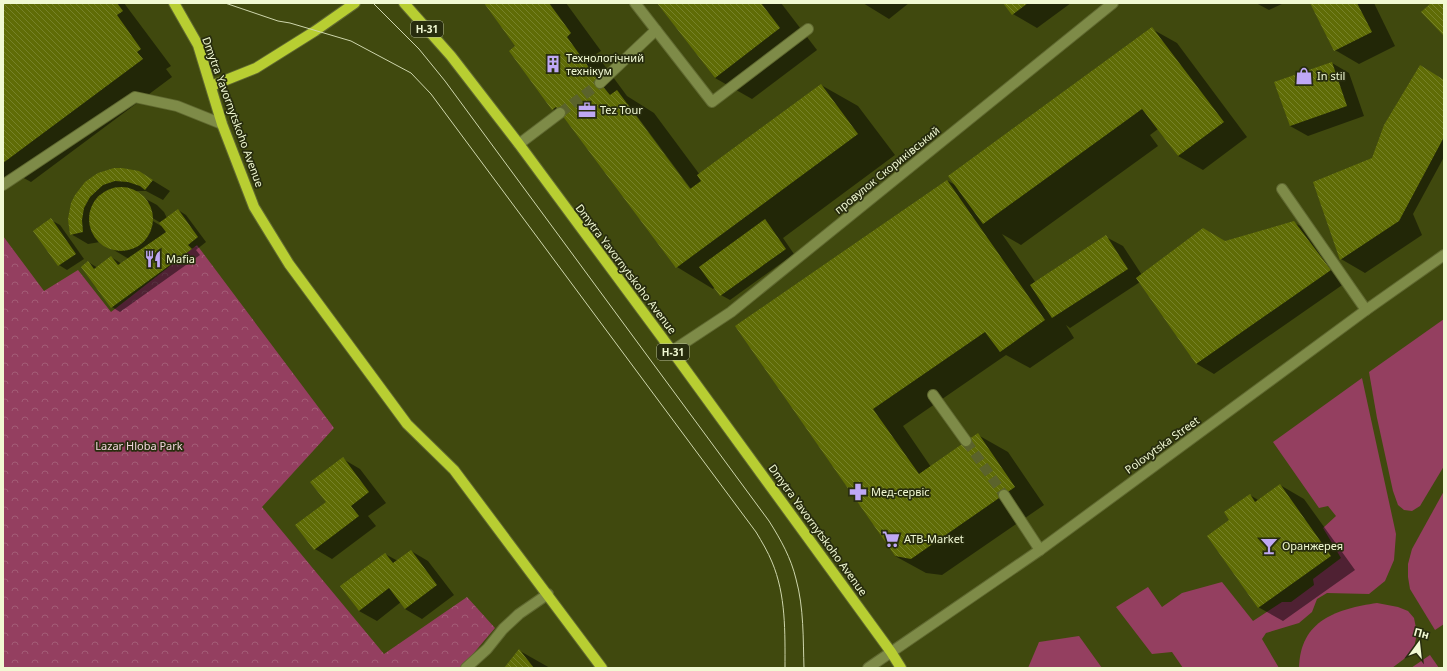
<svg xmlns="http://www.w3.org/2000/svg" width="1447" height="671" viewBox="0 0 1447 671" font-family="'Noto Sans',sans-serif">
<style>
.grass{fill:#943f60}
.park{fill:url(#park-crowns)}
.shadow{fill:#0007;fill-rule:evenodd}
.building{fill:url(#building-back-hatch)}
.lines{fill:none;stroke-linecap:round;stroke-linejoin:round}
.minor-tunnel{stroke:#5b632c;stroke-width:10;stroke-dasharray:10 5;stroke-linecap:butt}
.minor-casing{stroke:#606931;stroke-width:12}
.major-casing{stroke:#606931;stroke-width:12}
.minor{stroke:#7e8b48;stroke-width:10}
.major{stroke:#b8ce32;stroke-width:10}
.tram{stroke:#ced6ac;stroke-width:1}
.labels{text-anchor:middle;stroke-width:3.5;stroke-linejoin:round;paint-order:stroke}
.shield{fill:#282d0e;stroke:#b5bc98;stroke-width:1}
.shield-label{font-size:10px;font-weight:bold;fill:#f1f9d3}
.poi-label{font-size:11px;fill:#f1f9d3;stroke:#282d0e;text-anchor:start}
.street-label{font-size:11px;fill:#f1f9d3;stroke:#282d0e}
.park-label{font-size:11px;fill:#f1d4dd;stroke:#282d0e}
</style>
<defs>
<pattern id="park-crowns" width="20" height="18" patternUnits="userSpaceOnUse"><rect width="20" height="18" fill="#943f60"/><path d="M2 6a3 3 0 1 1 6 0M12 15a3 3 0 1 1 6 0" fill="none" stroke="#a35c76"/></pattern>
<pattern id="building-back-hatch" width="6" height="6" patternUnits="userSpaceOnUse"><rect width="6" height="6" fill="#5f6c06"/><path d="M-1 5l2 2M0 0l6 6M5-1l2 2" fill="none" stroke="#768229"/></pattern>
</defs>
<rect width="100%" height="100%" fill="#40490e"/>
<g class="grass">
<path d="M1444,319V466L1420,506L1412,511L1404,510L1398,505L1393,491L1377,418L1369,372Z"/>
<path d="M1362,378L1396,534L1394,560L1385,581L1369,594L1327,593L1317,599L1312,612L1299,623L1266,633L1262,639L1279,668H1183L1172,652L1152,654L1116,607L1148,587L1162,607L1182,593L1222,582L1253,621L1282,602H1291L1314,585L1313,579L1341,558L1323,528L1336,516L1328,506L1319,508L1273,442Z"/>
<path d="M1444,491V624L1435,630L1410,589L1408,577V564L1412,549Z"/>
<path d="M1377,603L1398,607L1408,611L1414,618L1417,633L1414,648L1408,656L1392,668H1299C1300,620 1337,609 1377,603Z"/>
<path d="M1079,636L1102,668H1028L1039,642Z"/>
<path d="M1430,655L1439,668H1411Z"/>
</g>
<path class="park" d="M3,236L44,291L78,270L111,312L197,245L334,428L262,507L384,654L467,597L495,628L461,668H3Z"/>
<g class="shadow">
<path d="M3,3H124L171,66L166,69L172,77L31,182L22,177L3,191Z"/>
<path d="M485,3H566L601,51L596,54L627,96L654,113L700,175L821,85L858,106L895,155L783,238L794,254L730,300L721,295L715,287L713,289L677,267L563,115L553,109L516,47ZM624,102L628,104L694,193L693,194Z"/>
<path d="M658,3H781L817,50L752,99L715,78Z"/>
<path d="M863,3H909L889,19Z"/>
<path d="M1004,3H1071L1037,28L1013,14Z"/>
<path d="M1256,3H1284L1269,10Z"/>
<path d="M1311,3H1374L1395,46L1359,64L1335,50Z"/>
<path d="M1152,29L1177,43L1247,137L1203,170L1178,156L1158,129L1150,135L1158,146L1021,245L1002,234L1036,283L1106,237L1123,246L1142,275L1225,242L1293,222L1311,232L1348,281L1214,374L1197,364L1140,282L1070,328L1066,325L1074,338L1030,368L1006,355L903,426L931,467L978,435L1008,452L1044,505L942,575L926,573L895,556L736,326L948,181L957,186Z"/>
<path d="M1332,63L1349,73L1364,116L1308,136L1290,126Z"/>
<path d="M1444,80V157L1413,214L1422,235L1365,273L1341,259L1374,158Z"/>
<path d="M139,172L170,191L163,200L146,191H131L157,205L164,212L167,218L178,210L186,215L206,242L196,250L200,255L120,312L112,307L88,262L98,268L111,257L122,264L129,259L100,242L88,244L71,234L80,189ZM149,216L161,223V226L148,218Z"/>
<path d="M51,220L60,225L84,259L67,270L59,265Z"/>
<path d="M343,459L360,469L386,503L368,516L376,526L332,559L315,549L327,503Z"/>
<path d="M1280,485L1304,499L1355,570L1283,621L1258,607L1231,520L1250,495L1258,500Z"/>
<path d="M411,551L428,561L454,595L422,619L405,609L401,602L377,621L359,611L341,586L385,554L398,561Z"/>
<path d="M520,651L550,668H506Z"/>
</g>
<g class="building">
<path d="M3,3H117L123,11L117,15L141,49L137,52L143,59L3,163Z"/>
<path d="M484,3H549L571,33L567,37L600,83L610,95L617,90L690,189L701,181L697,175L821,84L858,134L676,268L556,107L552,110L509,51L515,46Z"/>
<path d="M657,3H761L780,28L715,78Z"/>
<path d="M1003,3H1028L1012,15Z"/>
<path d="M1310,3H1357L1372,32L1334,51Z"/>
<path d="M1431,3H1444V36L1421,12Z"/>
<path d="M1152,27L1224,122L1178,156L1142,109L983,224L948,176Z"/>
<path d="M1332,62L1347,106L1290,126L1274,82Z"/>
<path d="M1420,65L1444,80V137L1399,221L1340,260L1313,182L1372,158L1384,125Z"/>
<path d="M114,168H122L139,171L153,180L145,190L140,186L128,182L115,181L103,185L90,197L84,208L82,220L83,232L70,235L68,219L71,203L75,195L85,182L92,177L98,173Z"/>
<path d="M947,180L1045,320L1000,352L985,332L873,409L919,474L978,433L1015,487L911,559L895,556L735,326Z"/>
<circle cx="121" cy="219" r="32"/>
<path d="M178,209L198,237L188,245L192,249L111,308L81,267L88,261L94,269L111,256L118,265L166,232L159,223Z"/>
<path d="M51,218L76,254L58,266L33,231Z"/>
<path d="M765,219L786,249L720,296L699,267Z"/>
<path d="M1294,221L1331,270L1196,364L1136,278L1203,228L1225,241Z"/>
<path d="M1106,235L1128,269L1052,318L1030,285Z"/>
<path d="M343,457L369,492L351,506L359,516L314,550L295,525L326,502L310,482Z"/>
<path d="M1280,484L1331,556L1258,608L1207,536L1229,520L1224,512L1250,494L1255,502Z"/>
<path d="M411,550L437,585L405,609L389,588L359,611L340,586L385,553L393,563Z"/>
<path d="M519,649L534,668H504Z"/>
</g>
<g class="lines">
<g class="minor-tunnel">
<path d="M560,113L600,83"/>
<path d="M966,441L1004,495"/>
</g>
<g class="minor-casing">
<g id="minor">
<path d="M635,3L712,102L808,29"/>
<path d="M600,83L656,30"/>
<path d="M519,144L560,113"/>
<path d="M3,185L135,97L177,106L222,124"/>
<path d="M1282,189L1366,310"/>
<path d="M672,351L731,312L1113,3"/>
<path d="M933,395L966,441"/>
<path d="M1004,495L1040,550"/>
<path d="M466,668L487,649L503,629L519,614L548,594"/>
<path d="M868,668L1040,550L1366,310L1444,255"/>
</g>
</g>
<g class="major-casing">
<g id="major">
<path d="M174,3L198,45L222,124L254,207L289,264L407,424L454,470L602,668"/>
<path d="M404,3L451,56L519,144L672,351L891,652L901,668"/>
<path d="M211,86L256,68L315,31L355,3"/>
</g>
</g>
<use href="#minor" class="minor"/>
<use href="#major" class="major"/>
<g class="tram">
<path d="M225,3L278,21L290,23L351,41L411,73L431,94L756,532C762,542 768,552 772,562C786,595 785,632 785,668"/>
<path d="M373,3L419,49L445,81L769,521C781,540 791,558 796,579C804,608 803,639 804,668"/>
</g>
</g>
<defs>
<g id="building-bare" transform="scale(1.38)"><path d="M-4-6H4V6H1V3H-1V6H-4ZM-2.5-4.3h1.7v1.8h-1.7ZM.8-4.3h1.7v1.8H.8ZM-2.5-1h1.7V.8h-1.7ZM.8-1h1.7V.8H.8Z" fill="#bfa8f4" stroke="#282d0e" stroke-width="2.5" paint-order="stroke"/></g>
<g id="shop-bare" transform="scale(1.38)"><path d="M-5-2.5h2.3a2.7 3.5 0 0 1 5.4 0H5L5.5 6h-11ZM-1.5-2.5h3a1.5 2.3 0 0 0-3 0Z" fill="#bfa8f4" stroke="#282d0e" stroke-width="2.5" paint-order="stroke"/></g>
<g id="office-bare" transform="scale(1.38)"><path d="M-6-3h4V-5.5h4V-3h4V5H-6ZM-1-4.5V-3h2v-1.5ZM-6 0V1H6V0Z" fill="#bfa8f4" stroke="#282d0e" stroke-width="2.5" paint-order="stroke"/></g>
<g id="restaurant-bare" transform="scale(1.38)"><path d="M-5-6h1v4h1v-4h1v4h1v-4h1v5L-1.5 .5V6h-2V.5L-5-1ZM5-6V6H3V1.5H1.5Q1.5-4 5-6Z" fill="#bfa8f4" stroke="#282d0e" stroke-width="2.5" paint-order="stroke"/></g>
<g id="pharmacy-bare" transform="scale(1.38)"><path d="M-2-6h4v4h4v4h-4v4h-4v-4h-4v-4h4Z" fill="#bfa8f4" stroke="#282d0e" stroke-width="2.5" paint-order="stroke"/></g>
<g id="supermarket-bare" transform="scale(1.38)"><path d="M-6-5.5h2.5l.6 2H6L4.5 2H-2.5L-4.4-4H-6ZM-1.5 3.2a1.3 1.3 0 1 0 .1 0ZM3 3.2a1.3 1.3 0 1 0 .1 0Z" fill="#bfa8f4" stroke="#282d0e" stroke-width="2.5" paint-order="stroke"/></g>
<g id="bar-bare" transform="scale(1.38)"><path d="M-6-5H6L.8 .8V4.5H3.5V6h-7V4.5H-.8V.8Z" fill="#bfa8f4" stroke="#282d0e" stroke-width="2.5" paint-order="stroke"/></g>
</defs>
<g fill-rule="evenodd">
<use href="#building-bare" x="553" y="64"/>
<use href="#shop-bare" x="1304" y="76"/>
<use href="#office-bare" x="587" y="110"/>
<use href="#restaurant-bare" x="153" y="259"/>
<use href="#pharmacy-bare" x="858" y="492"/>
<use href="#supermarket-bare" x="891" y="539"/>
<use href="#bar-bare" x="1269" y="546"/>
</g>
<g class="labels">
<g class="shield">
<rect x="411" y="21" width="32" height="16" rx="3"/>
<rect x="657" y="344" width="32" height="16" rx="3"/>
</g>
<g class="shield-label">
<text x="427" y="33">Н-31</text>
<text x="673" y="356">Н-31</text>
</g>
<g class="poi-label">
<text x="566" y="62">Технологічний<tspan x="566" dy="13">технікум</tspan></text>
<text x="1317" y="80">In stil</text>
<text x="600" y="114">Tez Tour</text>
<text x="166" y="263">Mafia</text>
<text x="871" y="496">Мед-сервіс</text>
<text x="904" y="543">ATB-Market</text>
<text x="1282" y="550">Оранжерея</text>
</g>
<g class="street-label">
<text transform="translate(233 112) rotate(70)" y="4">Dmytra Yavornytskoho Avenue</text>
<text transform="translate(887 170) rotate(-39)" y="4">провулок Скориківський</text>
<text transform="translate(626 269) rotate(53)" y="4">Dmytra Yavornytskoho Avenue</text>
<text transform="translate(1162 445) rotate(-36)" y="4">Polovytska Street</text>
<text transform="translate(818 530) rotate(54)" y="4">Dmytra Yavornytskoho Avenue</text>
</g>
<g class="park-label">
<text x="139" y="450">Lazar Hloba Park</text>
</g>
</g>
<rect width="1447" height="671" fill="none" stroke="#f1f9d3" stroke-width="8"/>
<g transform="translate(1419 643) rotate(15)" stroke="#282d0e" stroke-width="3" paint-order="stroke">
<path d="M0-3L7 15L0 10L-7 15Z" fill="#f1f9d3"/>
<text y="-6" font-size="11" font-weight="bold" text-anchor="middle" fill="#f1f9d3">Пн</text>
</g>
</svg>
